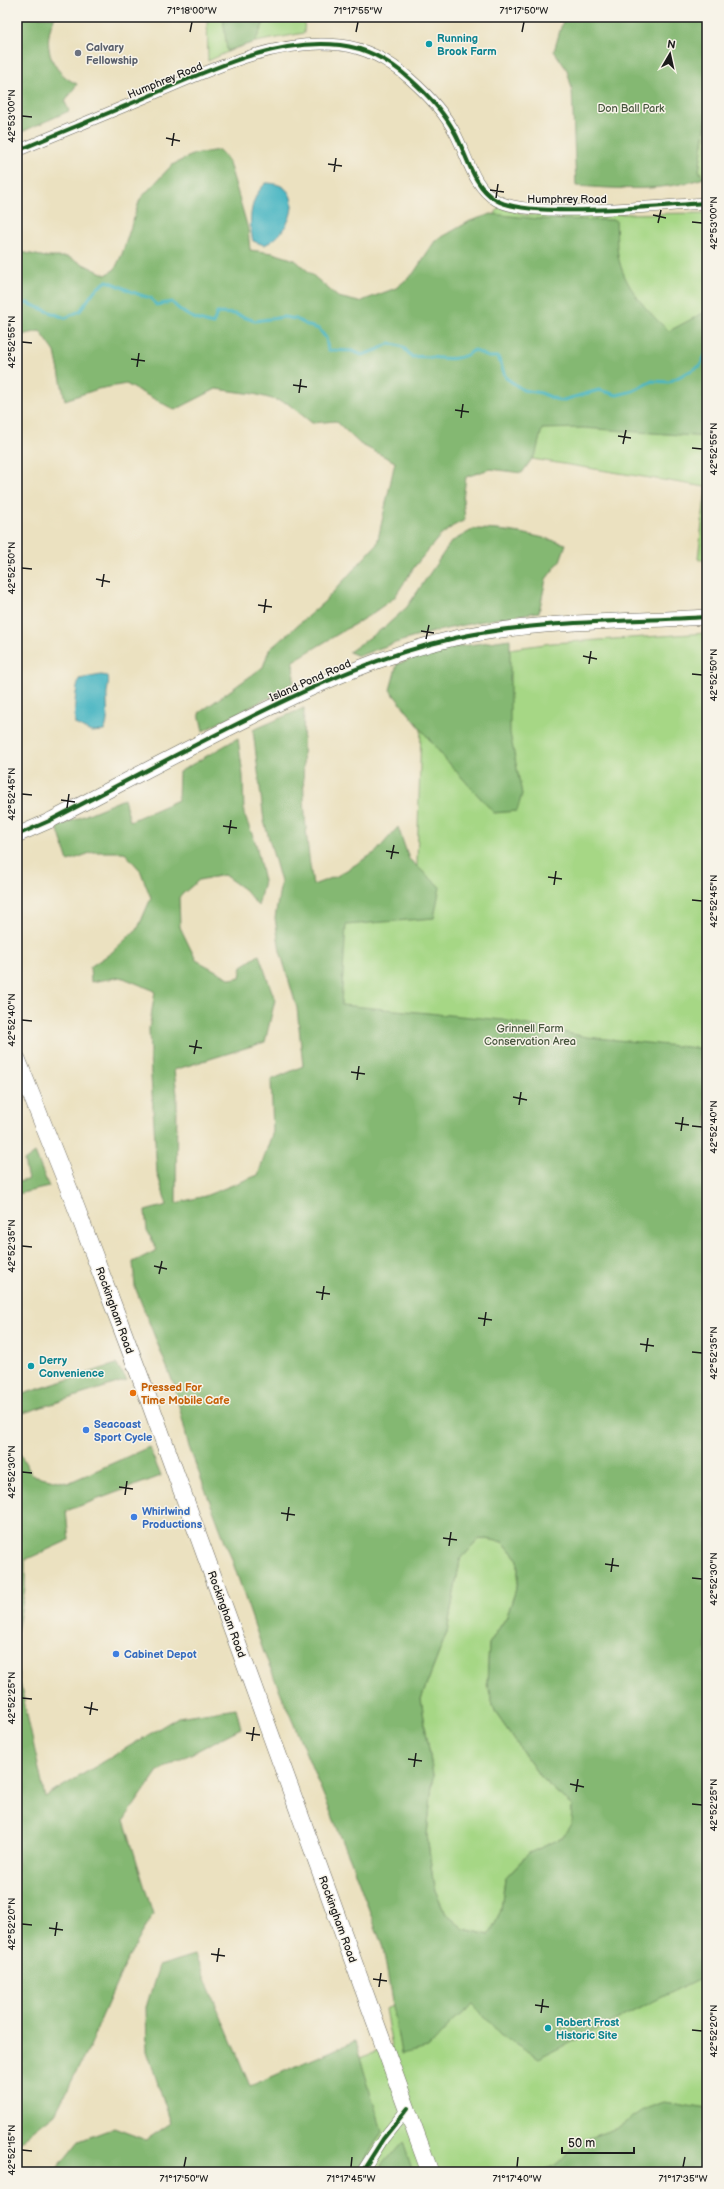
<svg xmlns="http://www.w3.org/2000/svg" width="724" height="2189" viewBox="0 0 724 2189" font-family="'Balsamiq Sans',sans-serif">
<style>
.green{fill:#a6d785;stroke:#617a50}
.forest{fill:#84b872;stroke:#506a47;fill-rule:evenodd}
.water{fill:#48b6c3;stroke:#326970}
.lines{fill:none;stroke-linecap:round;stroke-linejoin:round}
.stream{stroke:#48b6c3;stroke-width:3}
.street-casing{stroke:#646155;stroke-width:12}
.secondary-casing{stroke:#646155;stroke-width:16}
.primary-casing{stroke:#646155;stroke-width:18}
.street{stroke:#fff;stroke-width:11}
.secondary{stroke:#fff;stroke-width:15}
.primary{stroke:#fff;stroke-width:17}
.cycleway-casing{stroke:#f7f3e8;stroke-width:6}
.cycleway{stroke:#1b5e20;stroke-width:4}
.ticks{fill:none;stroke:#1c1c1c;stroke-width:1.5}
.culture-dot{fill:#0f9aa8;stroke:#f7f3e8;stroke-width:1.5}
.worship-dot{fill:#6b7280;stroke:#f7f3e8;stroke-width:1.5}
.food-dot{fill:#e8710a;stroke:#f7f3e8;stroke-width:1.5}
.shop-dot{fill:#3f7fe0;stroke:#f7f3e8;stroke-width:1.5}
.labels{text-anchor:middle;stroke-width:3;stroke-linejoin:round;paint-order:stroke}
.culture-label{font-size:11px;font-weight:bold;fill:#0d838f;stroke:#f7f3e8;text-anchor:start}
.worship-label{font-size:11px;font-weight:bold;fill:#5b616d;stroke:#f7f3e8;text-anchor:start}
.street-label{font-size:11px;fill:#1c1c1c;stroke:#f7f3e8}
.park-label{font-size:11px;fill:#45543c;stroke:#f7f3e8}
.food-label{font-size:11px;font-weight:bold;fill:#c56008;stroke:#f7f3e8;text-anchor:start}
.shop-label{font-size:11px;font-weight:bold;fill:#366cbe;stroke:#f7f3e8;text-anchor:start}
.neatline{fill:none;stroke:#1c1c1c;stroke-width:1.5}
.ticks-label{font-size:10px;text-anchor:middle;fill:#1c1c1c}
</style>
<rect width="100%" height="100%" fill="#f7f3e8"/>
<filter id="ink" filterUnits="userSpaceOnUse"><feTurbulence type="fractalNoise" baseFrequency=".025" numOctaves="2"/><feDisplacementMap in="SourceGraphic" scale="8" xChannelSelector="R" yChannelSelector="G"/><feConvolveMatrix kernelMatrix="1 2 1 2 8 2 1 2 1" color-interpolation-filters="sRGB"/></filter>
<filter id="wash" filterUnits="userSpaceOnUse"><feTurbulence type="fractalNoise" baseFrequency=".012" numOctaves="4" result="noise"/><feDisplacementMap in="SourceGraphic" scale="16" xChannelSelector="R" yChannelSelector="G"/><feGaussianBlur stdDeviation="0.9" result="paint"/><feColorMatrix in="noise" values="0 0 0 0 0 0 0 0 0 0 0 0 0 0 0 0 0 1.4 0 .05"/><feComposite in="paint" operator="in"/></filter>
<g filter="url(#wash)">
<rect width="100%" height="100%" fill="#ebe1c0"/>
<g class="green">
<path d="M207,17H305L304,33L245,44L208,61Z"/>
<path d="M707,115V179L704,178L699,171Z"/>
<path d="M499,207L526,215L707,213V561L698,559L706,487L396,437L411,361Z"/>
<path d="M707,633V1219L321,1012L280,925L416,897L423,661L552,643Z"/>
<path d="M480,1538L503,1542L518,1560V1583L507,1616L489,1644L487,1684L495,1712L541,1778L572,1806L571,1826L562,1839L529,1853L505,1878L501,1910L490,1935L464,1929L446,1914L434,1888L427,1835L433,1775L421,1699L447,1632L460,1560Z"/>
<path d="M707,1890V2172H286L260,2095L392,2046L385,2009Z"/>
</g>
<g class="forest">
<path d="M17,17H55C41,43 50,72 77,84L65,102L69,111L17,134Z"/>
<path d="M223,17H263V25L255,42L227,51Z"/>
<path d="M564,17H707V115L699,171L704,178C659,192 622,189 576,186L572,89L567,70L554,51Z"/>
<path d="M219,150L228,160L235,183L248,229L250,250L273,253L295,260L338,297L359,302L396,288L413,274L435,241L470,221L491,214L539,219L616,220C617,232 616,244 618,255C623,285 647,312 669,331L707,311V437L583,428L542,429L536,453L522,473L490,469L466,477L463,499L465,520L453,526L439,537L415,566L394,598L370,615L293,661L294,682L274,695L203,731L199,713L263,667L269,650L324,602L377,544L395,462L360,444L336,421L312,423L287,403L254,394L216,389L175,410L126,384L98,389L65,400L55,352L40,331L17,336V265L21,252L46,257H68L106,275L115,269L122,254L140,199L172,165L194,154Z"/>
<path d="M474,529C507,529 535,535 566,544L560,561L546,579L539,612C476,621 417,633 359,656L349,652L386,626L407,607L451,542Z"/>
<path d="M510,639V733L522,794L517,811L494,813L445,759L390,690L397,664L448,648Z"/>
<path d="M304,708C302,770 303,824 313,885L337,876L376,852L398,827L409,859L440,887L434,918L346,925L341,1005L503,1020L587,1037L707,1049V1975L539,2058L500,2034L473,2004L452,2022L428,2048L401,2054L383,1948L351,1861L264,1653L231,1557L189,1447L174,1385L135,1287L133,1262L157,1250L147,1230L145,1211L167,1205L157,1173L151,1077L149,1029L155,991L121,977L91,982L90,967L111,953L138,928L151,898L140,870L124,852H93L68,861L57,827L124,799L130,821L178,800L179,772L238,738L243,776L244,814L256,844L264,881L258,906L245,890L224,875L199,880L179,897L180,927L196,960L231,979L240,977L242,966L259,955L275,1000L265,1042L174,1070L177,1094L176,1203L205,1196L258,1175L273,1131L271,1080L303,1066L297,1008L280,951L275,918L281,882L264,821L253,730ZM480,1538L503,1542L518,1560V1583L507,1616L489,1644L487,1684L495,1712L541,1778L572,1806L571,1826L562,1838L529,1853L505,1878L501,1910L489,1935L464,1929L446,1914L434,1888L427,1835L433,1775L421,1699L447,1632L460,1560Z"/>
<path d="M35,1153L49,1187L17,1194V1182L28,1180L24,1161Z"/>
<path d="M116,1364L127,1380L17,1415V1396Z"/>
<path d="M149,1447L161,1476L66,1511L69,1540L25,1560V1588L17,1631V1448L32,1475L68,1483Z"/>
<path d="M17,1669L45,1797L178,1717L236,1708L241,1728L158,1771L124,1820L153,1914L125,1964L87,2051L55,2114L17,2144Z"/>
<path d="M195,1955L250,2086L355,2041L382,2131L358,2172H54L79,2141L114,2128L146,2140L171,2123L147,2051L146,2007L159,1966Z"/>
<path d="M664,2102L707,2109V2172H537L555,2166L563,2159L577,2142L617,2128L645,2109Z"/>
<path d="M403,2142L413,2172H376L377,2171Z"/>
</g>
<g class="water">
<path d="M266,183C309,183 292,235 264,245L253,241C248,221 250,197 266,183Z"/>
<path d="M101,675L108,676C110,684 106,691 107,699C107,710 109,721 104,731L91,732L75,724C74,708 75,694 79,679Z"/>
</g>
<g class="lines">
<path class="stream" d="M17,306L27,303L65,318L80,311L95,290L107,281C124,287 133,294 151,298L156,305L172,302C183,315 196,320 213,324L217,313L235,314L255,321L284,317L296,319L309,326L319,329L326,338L328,350L352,351L362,355L377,350L390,343L403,347L412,357C432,354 456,366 474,350L488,357H498L506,378L523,390L541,393L560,401L599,390L617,395L633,391L652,381L669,382L700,366L707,352"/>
</g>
</g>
<g filter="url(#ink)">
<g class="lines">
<g class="street-casing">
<g id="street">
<path d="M17,151C59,133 102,116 144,98C203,73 275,37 340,45C367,48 390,61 410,79C427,94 444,112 455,133C467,155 473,187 496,200C530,220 662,205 707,203"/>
<path d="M362,2172L383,2139L408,2108"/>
</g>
</g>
<g class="secondary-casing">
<path id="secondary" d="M17,835L49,821C115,787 182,751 249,718C315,685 383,654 455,638C537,620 624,622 707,617"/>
</g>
<g class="primary-casing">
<path id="primary" d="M17,1059L71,1194L147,1395L430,2172"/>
</g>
<use href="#street" class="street"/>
<use href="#secondary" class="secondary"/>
<use href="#primary" class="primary"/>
<g class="cycleway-casing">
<g id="cycleway">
<path d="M17,151C59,133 102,116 144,98C203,73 275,37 340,45C367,48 390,61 410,79C427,94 444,112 455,133C467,155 473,187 496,200C530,220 662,205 707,203"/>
<path d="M17,835L49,821C115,787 182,751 249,718C315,685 383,654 455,638C537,620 624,622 707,617"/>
<path d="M362,2172L383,2139L408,2108"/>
</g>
</g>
<use href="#cycleway" class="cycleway"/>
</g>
</g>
<path class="ticks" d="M190,32L192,22M356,32L358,22M522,32L524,22M22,116L32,117M166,138L180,141M172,146L174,133M328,164L342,166M334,172L336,158M490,190L504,192M496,198L498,184M653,215L666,218M692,222L702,223M658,223L661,210M22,342L32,343M131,359L145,361M137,367L139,353M293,385L307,387M299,393L301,379M455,410L469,412M461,418L463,404M618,436L631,438M623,444L626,430M692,448L702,449M22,568L32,569M96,579L110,582M102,587L104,574M258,605L272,607M264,613L266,599M421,631L434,633M426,639L429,625M583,656L597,659M589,664L591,651M692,674L702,675M22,794L32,795M61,800L75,802M67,808L69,794M223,826L237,828M229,834L231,820M386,851L399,853M391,859L394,845M548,877L562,879M554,885L556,871M692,900L702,901M22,1020L32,1021M189,1046L202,1048M194,1054L197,1040M351,1072L365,1074M357,1080L359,1066M513,1097L527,1100M519,1105L521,1092M675,1123L689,1125M692,1126L702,1127M681,1131L683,1117M22,1246L32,1247M154,1266L167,1269M159,1274L162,1261M316,1292L330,1294M322,1300L324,1286M478,1318L492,1320M484,1326L486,1312M640,1344L654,1346M646,1352L648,1338M692,1352L702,1353M22,1472L32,1473M119,1487L133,1489M125,1495L127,1481M281,1513L295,1515M287,1521L289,1507M443,1538L457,1540M449,1546L451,1532M605,1564L619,1566M611,1572L613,1558M692,1578L702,1579M22,1698L32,1699M84,1707L98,1710M90,1715L92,1702M246,1733L260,1735M252,1741L254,1727M408,1759L422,1761M414,1767L416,1753M570,1784L584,1787M576,1792L578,1779M692,1804L702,1805M22,1924L32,1925M49,1928L63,1930M55,1936L57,1922M211,1954L225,1956M217,1962L219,1948M373,1979L387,1981M379,1987L381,1973M535,2005L549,2007M541,2013L543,1999M692,2030L702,2031M22,2150L32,2151M184,2167L186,2157M351,2167L352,2157M517,2167L518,2157M683,2167L685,2157"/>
<g class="culture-dot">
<circle cx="429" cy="44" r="4"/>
<circle cx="31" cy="1366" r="4"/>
<circle cx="548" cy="2028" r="4"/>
</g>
<circle class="worship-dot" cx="78" cy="53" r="4"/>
<circle class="food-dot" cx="133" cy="1393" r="4"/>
<g class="shop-dot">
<circle cx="86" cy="1430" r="4"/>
<circle cx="134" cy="1517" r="4"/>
<circle cx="116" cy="1654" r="4"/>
</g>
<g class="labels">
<g class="culture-label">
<text x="437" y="42">Running<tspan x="437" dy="13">Brook Farm</tspan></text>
<text x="39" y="1364">Derry<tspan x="39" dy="13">Convenience</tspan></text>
<text x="556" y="2026">Robert Frost<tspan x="556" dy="13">Historic Site</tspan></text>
</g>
<g class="worship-label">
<text x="86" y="51">Calvary<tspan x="86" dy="13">Fellowship</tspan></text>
</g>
<g class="street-label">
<text transform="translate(165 80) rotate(-22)" y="4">Humphrey Road</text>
<text x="567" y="203">Humphrey Road</text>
<text transform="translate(310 680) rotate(-24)" y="4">Island Pond Road</text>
<text transform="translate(115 1310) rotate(70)" y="4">Rockingham Road</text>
<text transform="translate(227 1614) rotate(70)" y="4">Rockingham Road</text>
<text transform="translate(338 1919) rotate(70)" y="4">Rockingham Road</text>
</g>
<g class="park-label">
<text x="631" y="112">Don Ball Park</text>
<text x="530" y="1032">Grinnell Farm<tspan x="530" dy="13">Conservation Area</tspan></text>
</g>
<g class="food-label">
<text x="141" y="1391">Pressed For<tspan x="141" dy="13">Time Mobile Cafe</tspan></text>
</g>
<g class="shop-label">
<text x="94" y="1428">Seacoast<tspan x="94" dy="13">Sport Cycle</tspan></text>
<text x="142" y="1515">Whirlwind<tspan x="142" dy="13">Productions</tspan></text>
<text x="124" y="1658">Cabinet Depot</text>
</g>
</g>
<rect width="724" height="2189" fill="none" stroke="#f7f3e8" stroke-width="44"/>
<g transform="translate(670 54) rotate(9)" stroke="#f7f3e8" stroke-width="3" paint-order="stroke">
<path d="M0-3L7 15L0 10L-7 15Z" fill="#1c1c1c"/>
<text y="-6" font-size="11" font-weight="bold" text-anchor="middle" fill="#1c1c1c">N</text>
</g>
<path d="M562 2147v6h72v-6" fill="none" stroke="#1c1c1c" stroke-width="2"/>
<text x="568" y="2147" font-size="12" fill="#1c1c1c" stroke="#f7f3e8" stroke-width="3" paint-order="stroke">50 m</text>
<rect x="22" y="22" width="680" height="2145" class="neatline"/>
<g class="ticks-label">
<text x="192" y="14">71°18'00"W</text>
<text x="358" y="14">71°17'55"W</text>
<text x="524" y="14">71°17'50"W</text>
<text transform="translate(11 116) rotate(-90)" y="4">42°53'00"N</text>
<text transform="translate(713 223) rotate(-90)" y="4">42°53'00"N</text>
<text transform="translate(11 342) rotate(-90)" y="4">42°52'55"N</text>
<text transform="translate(713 449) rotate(-90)" y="4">42°52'55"N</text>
<text transform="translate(11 568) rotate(-90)" y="4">42°52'50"N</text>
<text transform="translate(713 675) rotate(-90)" y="4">42°52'50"N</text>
<text transform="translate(11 794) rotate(-90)" y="4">42°52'45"N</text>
<text transform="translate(713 901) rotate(-90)" y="4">42°52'45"N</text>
<text transform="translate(11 1020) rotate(-90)" y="4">42°52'40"N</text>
<text transform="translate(713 1127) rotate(-90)" y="4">42°52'40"N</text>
<text transform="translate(11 1246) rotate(-90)" y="4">42°52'35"N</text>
<text transform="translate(713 1353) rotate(-90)" y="4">42°52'35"N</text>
<text transform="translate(11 1472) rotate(-90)" y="4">42°52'30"N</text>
<text transform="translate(713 1579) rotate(-90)" y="4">42°52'30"N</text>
<text transform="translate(11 1698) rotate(-90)" y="4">42°52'25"N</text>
<text transform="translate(713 1805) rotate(-90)" y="4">42°52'25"N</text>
<text transform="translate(11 1924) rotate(-90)" y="4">42°52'20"N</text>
<text transform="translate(713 2031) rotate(-90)" y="4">42°52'20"N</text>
<text transform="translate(11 2150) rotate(-90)" y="4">42°52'15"N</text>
<text x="184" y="2182">71°17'50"W</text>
<text x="351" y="2182">71°17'45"W</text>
<text x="517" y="2182">71°17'40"W</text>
<text x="683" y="2182">71°17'35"W</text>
</g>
</svg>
